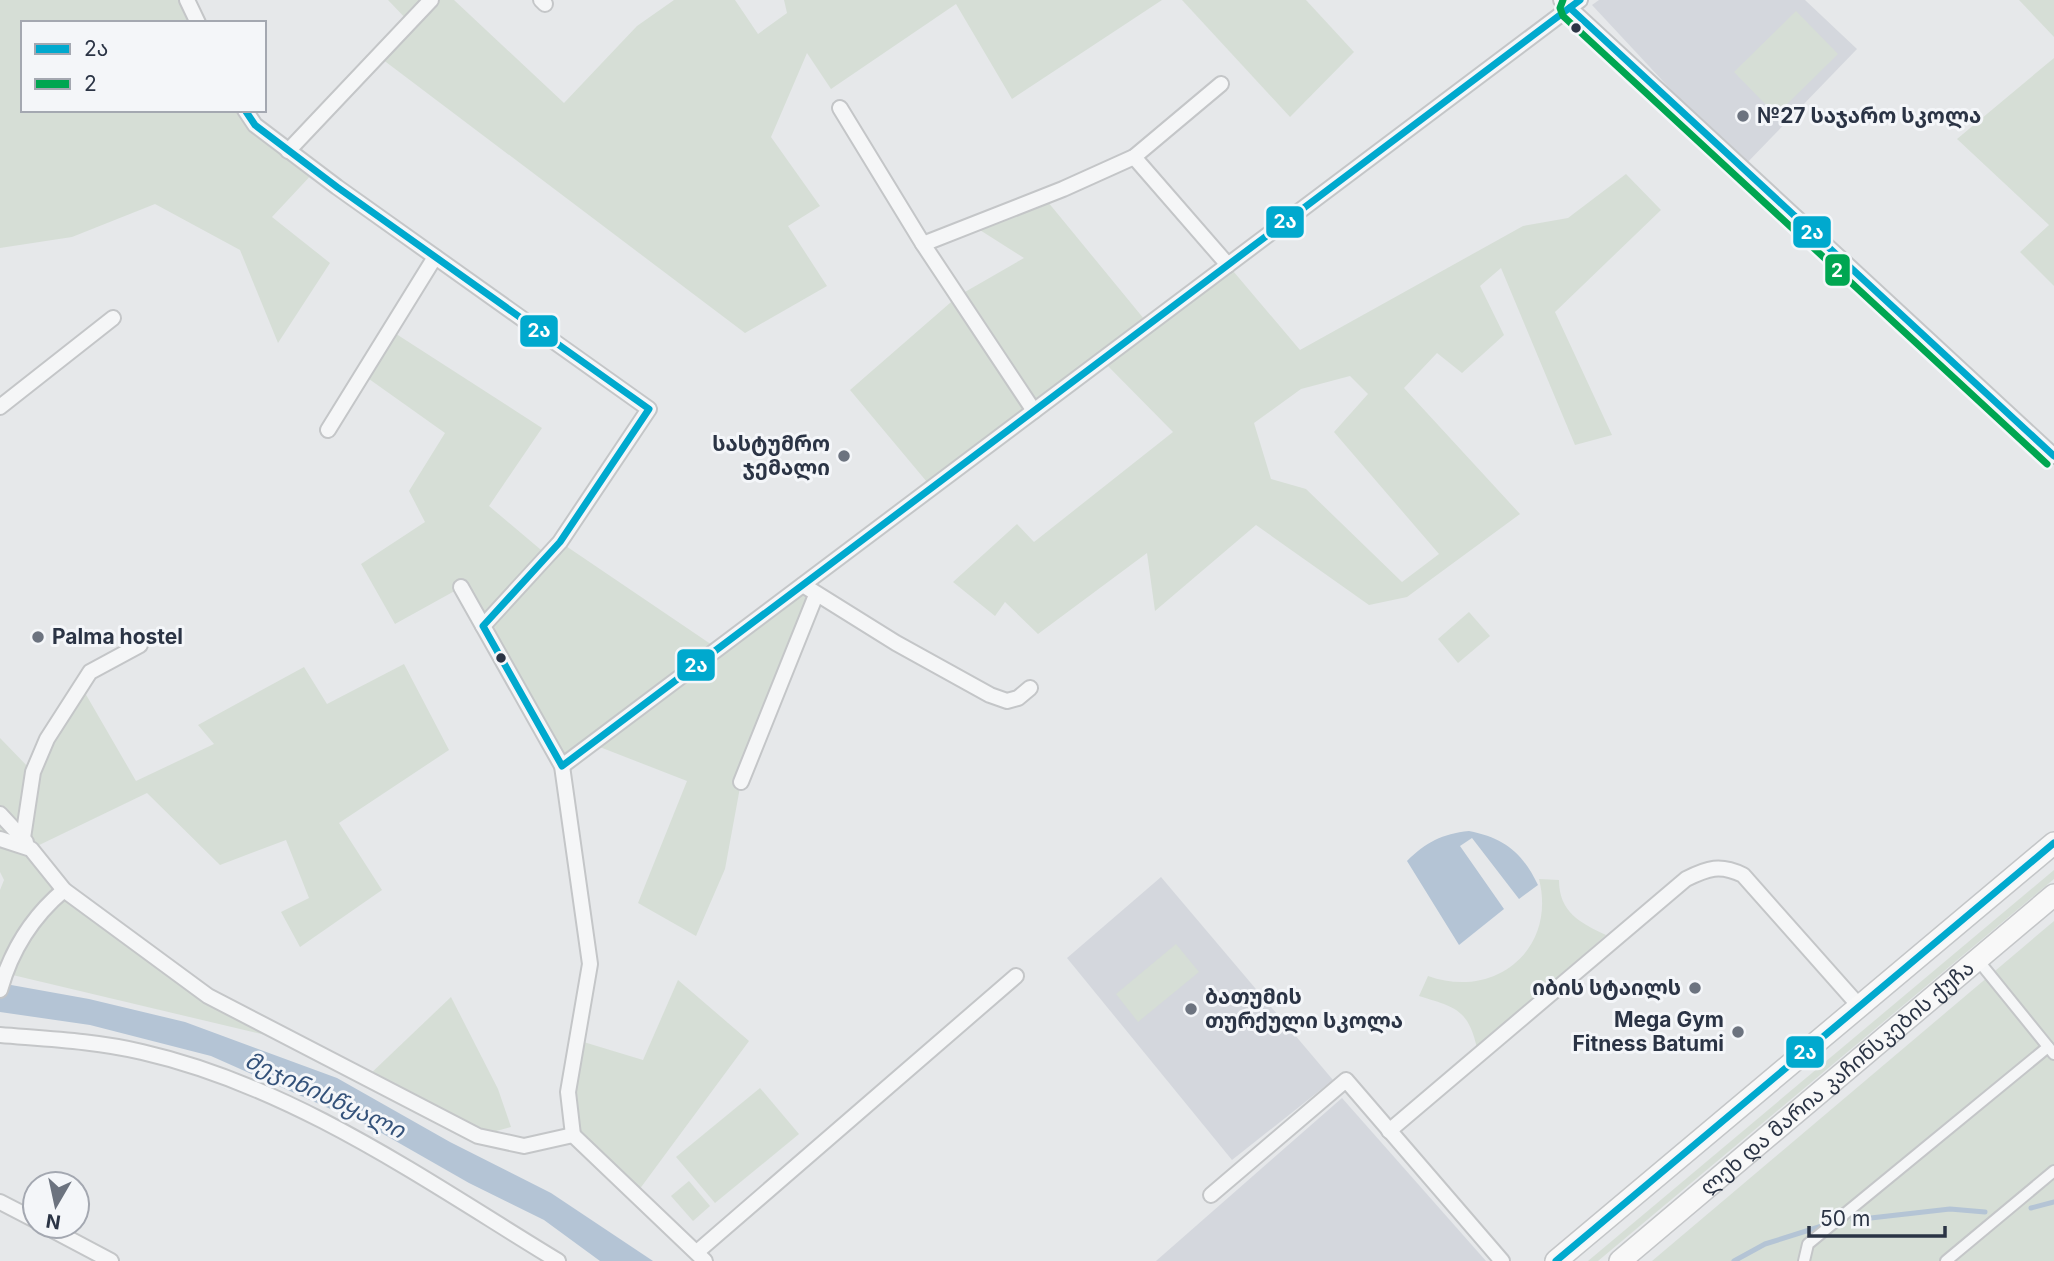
<svg xmlns="http://www.w3.org/2000/svg" width="2054" height="1261" viewBox="0 0 2054 1261" font-family="Inter,'Noto Sans Georgian',sans-serif">
<style>
.built{fill:#d4d7dd}
.green{fill:#d6ded6;fill-rule:evenodd}
.water{fill:#b4c4d5}
.lines{fill:none;stroke-linecap:round;stroke-linejoin:round}
.stream{stroke:#b4c4d5;stroke-width:5}
.pedestrian-casing{stroke:#c4c6c8;stroke-width:14}
.minor-casing{stroke:#c4c6c8;stroke-width:18}
.secondary-casing{stroke:#c4c6c8;stroke-width:24}
.pedestrian{stroke:#f5f6f7;stroke-width:10}
.minor{stroke:#f5f6f7;stroke-width:14}
.secondary{stroke:#f8f8f8;stroke-width:21}
.bus-1-casing{stroke:#f4f6f9;stroke-width:12}
.bus-2-casing{stroke:#f4f6f9;stroke-width:12}
.bus-1{stroke:#00a9ce;stroke-width:7}
.bus-2{stroke:#00a651;stroke-width:7}
.bus-dot{fill:#2b3445;stroke:#f4f6f9;stroke-width:2.5}
.poi-dot{fill:#6c737f;stroke:#f4f6f9;stroke-width:2.5}
.labels{text-anchor:middle;stroke-width:6;stroke-linejoin:round;paint-order:stroke}
.poi-label{font-size:21px;font-weight:bold;fill:#2b3445;stroke:#f4f6f9;text-anchor:start}
.street-label{font-size:21px;fill:#2b3445;stroke:#f4f6f9}
.water-label{font-size:23px;font-style:italic;fill:#34527a;stroke:#f4f6f9}
.line-badge{stroke:#f4f6f9;stroke-width:2.5}
.badge-label{font-size:19px;text-anchor:middle;font-weight:bold;fill:#fff}
</style>
<rect width="100%" height="100%" fill="#e6e8ea"/>
<g class="built">
<path d="M1599,0H1805L1857,49L1743,167L1592,5Z"/>
<path d="M1161,877L1333,1080L1232,1160L1067,958Z"/>
<path d="M1342,1098L1486,1261H1156Z"/>
</g>
<g class="green">
<path d="M0,0H187L198,23H23V110H245L315,171L272,217L330,263L278,343L240,250L155,204L72,237L0,248Z"/>
<path d="M388,0H454L564,103L637,26L674,0H735L758,34L787,13L784,0H1162L1012,99L956,4L831,89L807,53L771,137L820,206L788,226L827,286L745,333L378,56L410,23Z"/>
<path d="M1182,0H1306L1354,52L1290,117Z"/>
<path d="M2019,0H2054V37Z"/>
<path d="M1796,11L1838,54L1776,115L1734,72Z"/>
<path d="M2054,58V286L2020,252L2049,225L1957,139Z"/>
<path d="M1626,174L1661,210L1555,312L1612,435L1575,445L1501,268L1480,286L1504,335L1462,373L1437,353L1404,388L1520,514L1407,597L1369,605L1256,525L1155,611L1147,553L1038,634L1005,602L995,616L953,582L1017,524L1034,542L1173,432L1102,360L932,488L850,390L958,296L1024,258L972,225L1043,196L1149,325L1228,265L1300,350L1523,226L1568,218ZM1350,376L1368,394L1334,432L1439,554L1402,582L1306,489L1271,479L1254,423L1301,389Z"/>
<path d="M390,330L542,428L489,506L547,555L560,542L718,649L803,585L816,595L741,782L725,869L696,936L638,903L687,781L592,744L562,766L460,588L395,624L361,564L425,522L409,491L445,433L362,374Z"/>
<path d="M1469,612L1490,636L1458,663L1438,639Z"/>
<path d="M404,664L449,750L339,823L382,890L300,947L281,912L309,898L286,840L220,865L147,793L31,849L64,890L208,996L299,1043L0,972V890L4,880L0,872V738L32,771L81,686L136,781L214,744L198,725L304,667L327,704Z"/>
<path d="M2054,870V879L1598,1261H1588Z"/>
<path d="M1539,879L1559,880C1559,912 1580,923 1606,935L1477,1048C1468,1008 1454,1007 1419,996L1428,976C1494,1000 1557,950 1539,879Z"/>
<path d="M2054,921V1261H1652Z"/>
<path d="M1176,944L1199,972L1138,1022L1116,994Z"/>
<path d="M678,980L749,1041L636,1194L573,1135L577,1040L643,1060Z"/>
<path d="M451,997L498,1089L511,1127L478,1136L366,1078Z"/>
<path d="M760,1088L799,1134L715,1203L676,1157Z"/>
<path d="M689,1181L710,1206L693,1221L671,1196Z"/>
</g>
<g class="water">
<path d="M1469,831C1504,838 1522,852 1538,885L1519,899L1472,838L1460,846L1504,909L1459,945L1407,861C1426,842 1442,834 1469,831Z"/>
<path d="M0,983L89,999L185,1022L337,1078L450,1142L551,1193L653,1261H600L544,1220L469,1183L371,1127L211,1056L90,1025L0,1012Z"/>
</g>
<g class="lines">
<g class="stream">
<path d="M2031,1208L2054,1202"/>
<path d="M1853,1220L1950,1209L1985,1212"/>
<path d="M1734,1261L1765,1244L1822,1226"/>
</g>
<g class="pedestrian-casing">
<g id="pedestrian">
<path d="M1977,959L2054,1054"/>
<path d="M1804,1261L1808,1244L2048,1047"/>
<path d="M1946,1261L2054,1171"/>
</g>
</g>
<g class="minor-casing">
<g id="minor">
<path d="M187,0L198,23"/>
<path d="M541,0L545,4"/>
<path d="M1561,0L2054,456"/>
<path d="M840,108L923,244L1034,411"/>
<path d="M245,110L255,125L337,187L649,409L560,542L483,626L562,766L590,964L568,1092L573,1135"/>
<path d="M288,151L431,0"/>
<path d="M1134,157L1228,265"/>
<path d="M923,244L1063,189L1134,157L1221,84"/>
<path d="M0,407L113,318"/>
<path d="M328,430L435,257"/>
<path d="M803,585L896,643L990,695L1007,701L1018,698L1030,688"/>
<path d="M461,587L483,626"/>
<path d="M562,766L1580,0"/>
<path d="M741,782L816,595"/>
<path d="M0,814L26,842"/>
<path d="M23,838L33,772L47,739L90,672L140,645"/>
<path d="M0,839L31,849L64,890L208,996L478,1136L524,1146L573,1135L705,1261"/>
<path d="M0,990C11,951 33,916 64,890"/>
<path d="M0,1035C48,1039 96,1041 142,1052C295,1087 426,1181 558,1261"/>
<path d="M1389,1131L1686,879C1708,868 1720,864 1743,875L1861,1008"/>
<path d="M1211,1195L1346,1080L1502,1261"/>
<path d="M0,1202L35,1220"/>
<path d="M45,1226L111,1261"/>
<path d="M697,1252L1016,976"/>
</g>
</g>
<g class="secondary-casing">
<g id="secondary">
<path d="M1556,1261L2054,843"/>
<path id="s1" d="M1620,1261L2054,895"/>
</g>
</g>
<use href="#pedestrian" class="pedestrian"/>
<use href="#minor" class="minor"/>
<use href="#secondary" class="secondary"/>
<g class="bus-1-casing">
<g id="bus-1">
<path d="M1570,8L2054,456"/>
<path d="M245,110L255,125L337,187L649,409L560,542L483,626L562,766L1580,0"/>
<path d="M1556,1261L2054,843"/>
</g>
</g>
<g class="bus-2-casing">
<path id="bus-2" d="M1563,0L1560,8L1563,16L2047,464"/>
</g>
<use href="#bus-1" class="bus-1"/>
<use href="#bus-2" class="bus-2"/>
</g>
<g class="bus-dot">
<circle cx="1576" cy="28" r="6"/>
<circle cx="501" cy="658" r="6"/>
</g>
<g class="poi-dot">
<circle cx="1743" cy="116" r="7"/>
<circle cx="844" cy="456" r="7"/>
<circle cx="38" cy="637" r="7"/>
<circle cx="1695" cy="988" r="7"/>
<circle cx="1191" cy="1009" r="7"/>
<circle cx="1738" cy="1032" r="7"/>
</g>
<g class="labels">
<g class="poi-label">
<text x="1757" y="123">№27 საჯარო სკოლა</text>
<text x="830" y="451" text-anchor="end">სასტუმრო<tspan x="830" dy="24">ჯემალი</tspan></text>
<text x="52" y="644">Palma hostel</text>
<text x="1681" y="995" text-anchor="end">იბის სტაილს</text>
<text x="1205" y="1004">ბათუმის<tspan x="1205" dy="24">თურქული სკოლა</tspan></text>
<text x="1724" y="1027" text-anchor="end">Mega Gym<tspan x="1724" dy="24">Fitness Batumi</tspan></text>
</g>
<g class="street-label">
<text dy="7" stroke="none"><textPath href="#s1" startOffset="284">ლეხ და მარია კაჩინსკების ქუჩა</textPath></text>
</g>
<g class="water-label">
<text transform="translate(325 1095) rotate(25)" y="8">მეჯინისწყალი</text>
</g>
</g>
<g class="line-badge">
<rect x="1265" y="205" width="40" height="34" rx="7" fill="#00a9ce"/>
<rect x="1792" y="215" width="40" height="34" rx="7" fill="#00a9ce"/>
<rect x="1824" y="253" width="27" height="34" rx="7" fill="#00a651"/>
<rect x="519" y="314" width="40" height="34" rx="7" fill="#00a9ce"/>
<rect x="676" y="648" width="40" height="34" rx="7" fill="#00a9ce"/>
<rect x="1785" y="1035" width="40" height="34" rx="7" fill="#00a9ce"/>
</g>
<g class="badge-label">
<text x="1285" y="228">2ა</text>
<text x="1812" y="239">2ა</text>
<text x="1837" y="277">2</text>
<text x="539" y="337">2ა</text>
<text x="696" y="672">2ა</text>
<text x="1805" y="1059">2ა</text>
</g>
<rect x="21" y="21" width="245" height="91" fill="#f4f6f9" stroke="#a4a8b1" stroke-width="2"/>
<rect x="35" y="44" width="35" height="10" fill="#00a9ce" stroke="#a4a8b1" stroke-width="2"/>
<text x="84" y="56" font-size="21" fill="#2b3445">2ა</text>
<rect x="35" y="79" width="35" height="10" fill="#00a651" stroke="#a4a8b1" stroke-width="2"/>
<text x="84" y="91" font-size="21" fill="#2b3445">2</text>
<g transform="translate(56 1205) rotate(189)"><circle r="33" fill="#f4f6f9" stroke="#a4a8b1" stroke-width="2"/>
<path d="M0-5L12 26L0 18L-12 26Z" fill="#6c737f"/>
<text y="-10" font-size="19" font-weight="bold" text-anchor="middle" fill="#2b3445">N</text>
</g>
<path d="M1809 1226v10h136v-10" fill="none" stroke="#2b3445" stroke-width="3.5"/>
<text x="1820" y="1226" font-size="21" fill="#2b3445" stroke="#f4f6f9" stroke-width="5" paint-order="stroke">50 m</text>
</svg>
